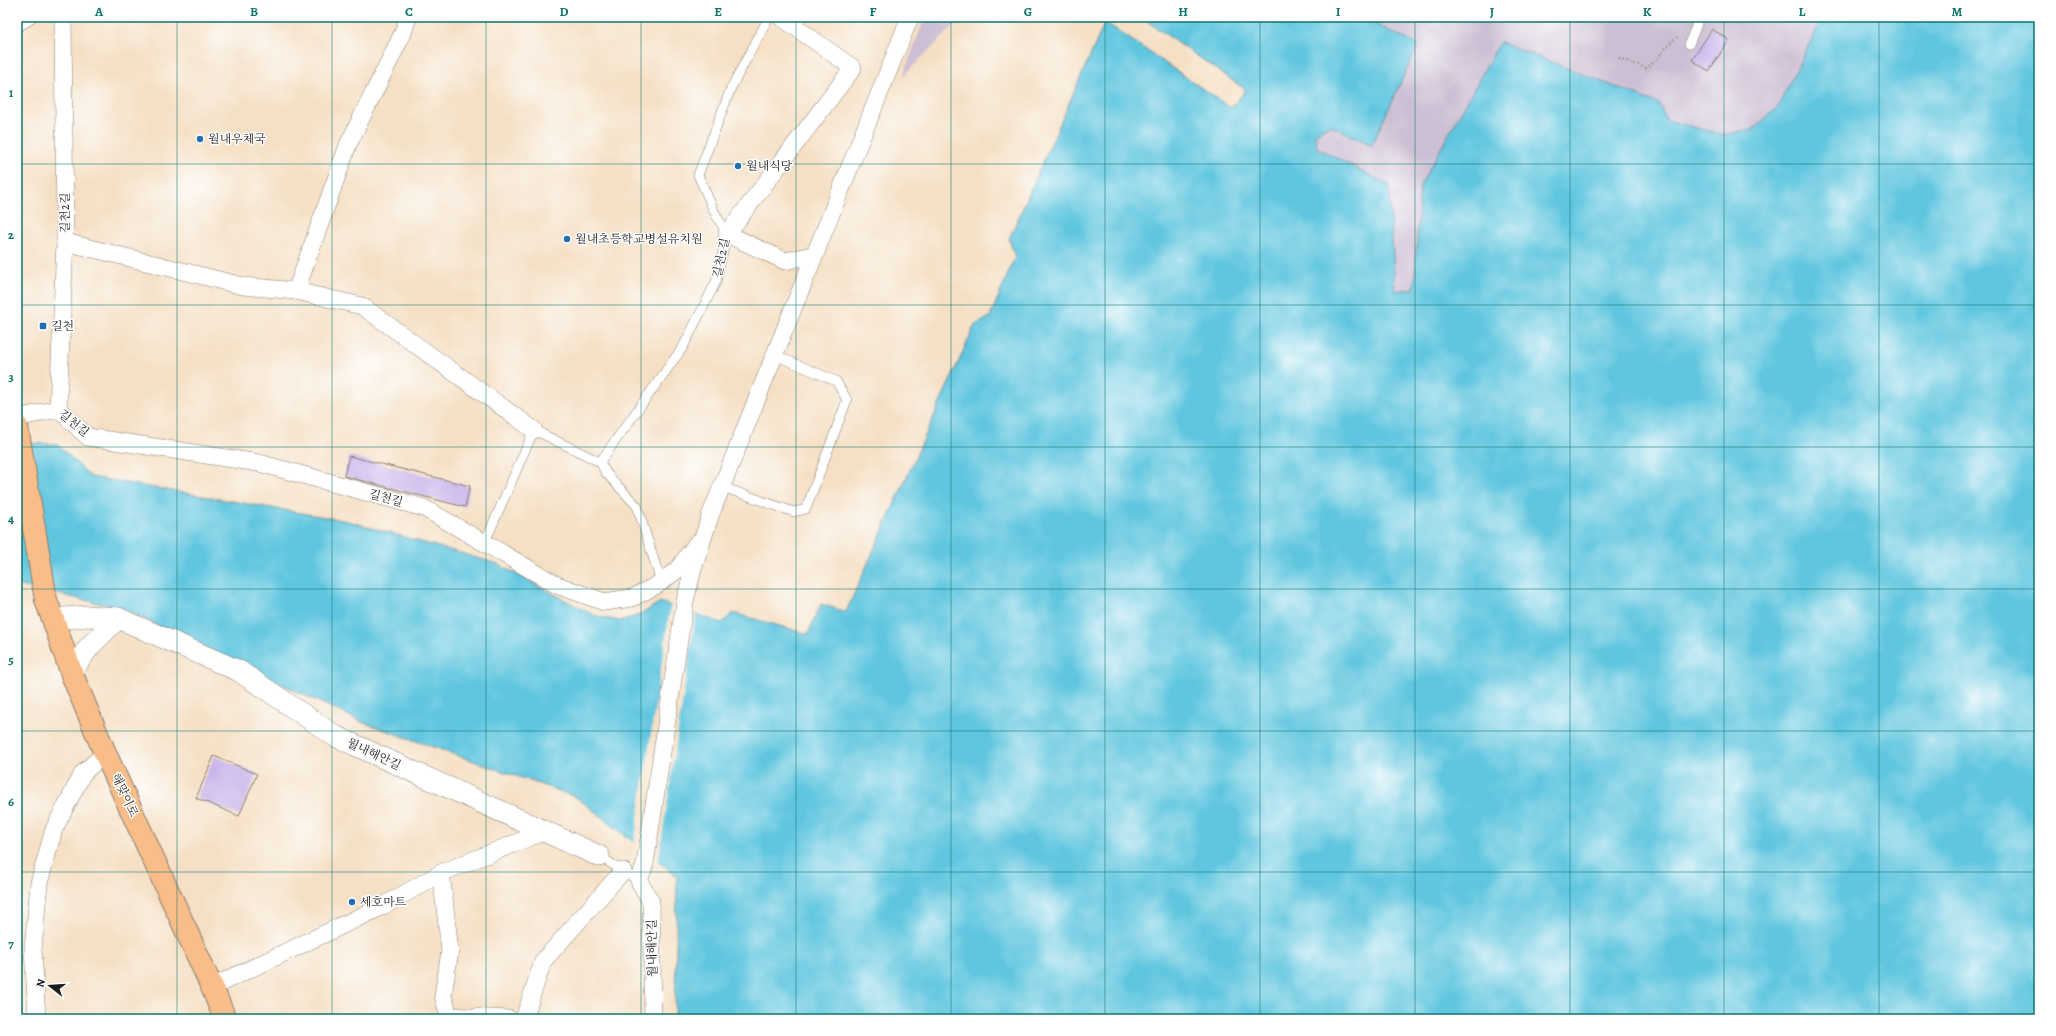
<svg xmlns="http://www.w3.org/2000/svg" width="2056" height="1036" viewBox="0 0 2056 1036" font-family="Alegreya,'Noto Serif KR',serif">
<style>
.industrial{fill:#ccbed3}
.water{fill:#61c6df;stroke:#3e717e}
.pier{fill:#f5e0c5}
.building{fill:#cab5eb}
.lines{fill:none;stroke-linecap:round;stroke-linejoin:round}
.service-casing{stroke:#887e70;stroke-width:10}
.minor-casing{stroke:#887e70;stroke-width:18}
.tertiary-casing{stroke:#887e70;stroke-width:22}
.primary-casing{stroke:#887e70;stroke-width:24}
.path{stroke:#887e70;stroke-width:2.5;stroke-dasharray:1 3;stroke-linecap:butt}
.service{stroke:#fff;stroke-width:9}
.minor{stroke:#fff;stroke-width:17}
.tertiary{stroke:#fff;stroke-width:21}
.primary{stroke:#f8bd89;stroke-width:22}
.grid{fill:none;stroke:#0f766e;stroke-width:1;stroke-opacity:0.55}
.poi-dot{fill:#1f6fb2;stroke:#fff;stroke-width:1.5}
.labels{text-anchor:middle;stroke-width:3;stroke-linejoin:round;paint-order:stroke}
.poi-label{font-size:12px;fill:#1c1c1c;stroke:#fff;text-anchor:start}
.street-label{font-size:12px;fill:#1c1c1c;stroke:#fff}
.neatline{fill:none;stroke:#0f766e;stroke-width:1.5}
.grid-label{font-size:13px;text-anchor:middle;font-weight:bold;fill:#0f766e}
</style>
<rect width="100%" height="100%" fill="#fff"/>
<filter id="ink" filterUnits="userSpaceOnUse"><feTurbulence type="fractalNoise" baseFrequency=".025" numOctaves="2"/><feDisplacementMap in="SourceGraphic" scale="8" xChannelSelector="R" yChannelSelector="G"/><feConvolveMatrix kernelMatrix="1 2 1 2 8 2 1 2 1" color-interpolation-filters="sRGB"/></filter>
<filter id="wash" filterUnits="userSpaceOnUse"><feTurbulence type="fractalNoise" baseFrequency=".012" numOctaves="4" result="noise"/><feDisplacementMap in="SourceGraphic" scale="16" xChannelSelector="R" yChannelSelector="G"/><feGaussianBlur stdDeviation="0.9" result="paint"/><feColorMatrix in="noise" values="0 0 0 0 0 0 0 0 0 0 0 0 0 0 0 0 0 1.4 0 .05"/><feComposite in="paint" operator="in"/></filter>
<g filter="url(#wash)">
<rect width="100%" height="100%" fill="#f5e0c5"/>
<g class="industrial">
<path d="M925,17H963L903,76Z"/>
<path d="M1361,17H1823L1777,108L1755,128L1724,135L1666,120L1420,186L1414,289L1395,291L1389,185L1317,148L1315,133L1329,124L1417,45Z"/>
</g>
<path class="water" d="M1141,17H1361L1418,45L1372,145L1329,125L1315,134L1317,148L1389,185L1395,291L1414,289L1420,186L1500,42L1659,104L1666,120L1724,135L1755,128L1777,108L1823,17H2039V1019H675L677,876L576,797L362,722L120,608L17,585V443L57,444L91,477L348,521L498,564L593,615L619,621L640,615L660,602L722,623L733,613L808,634L821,604L846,612L975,325L990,317L1015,257L1009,239L1105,22L1231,108L1246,90Z"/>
<path class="pier" d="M671,603L696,612L658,864L634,845Z"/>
<g id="blocks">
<g class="building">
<path d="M1712,29L1729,40L1709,71L1692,60Z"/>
<path d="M349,456L470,486L465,507L344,476Z"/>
<path d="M214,756L257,774L239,816L196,798Z"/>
</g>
</g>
</g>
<g filter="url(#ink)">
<use href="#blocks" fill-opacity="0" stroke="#887e70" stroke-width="1"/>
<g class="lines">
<g class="service-casing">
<g id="service">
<path d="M1689,44L1697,24L1693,17"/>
<path d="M600,462L683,347L716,282L727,234L715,213L698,175L731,88L769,17"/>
<path d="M722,487L794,512L806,509L847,400L836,381L775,355"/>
<path d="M485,542L534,430L600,462L606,473L637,506L661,582"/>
<path d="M599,856L639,881"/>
</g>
</g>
<g class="minor-casing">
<g id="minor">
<path d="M781,17L853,68L727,234L785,261L816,254"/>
<path d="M17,23L27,17"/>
<path d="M65,242L243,286L296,291L362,306L534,430"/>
<path d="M296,291L348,145L403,33L408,17"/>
<path d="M58,409L65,242L63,17"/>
<path d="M17,418L58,409L88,437L259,463L424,508L557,585L604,602L632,598L657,585L677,570L697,543"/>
<path d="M441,873L450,951L443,995L449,1016L509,1019"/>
<path d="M212,987L383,906L441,873L543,832"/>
<path d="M37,1019L33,949L39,883L54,829L83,773L105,753"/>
<path d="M524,1019L543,961L623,871"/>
<path d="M653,1019L651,902L639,881L645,864L685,601L692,573L710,516L910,17"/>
</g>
</g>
<g class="tertiary-casing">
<g id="tertiary">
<path d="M53,619L88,616L118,618"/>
<path d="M71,672L89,647L118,618L239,671L335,736L599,856"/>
</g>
</g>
<g class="primary-casing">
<path id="primary" d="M17,427L46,600L53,619L71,672L105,753L212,987L225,1019"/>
</g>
<path class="path" d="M1619,58L1646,68C1659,60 1665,46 1677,37"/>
<use href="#service" class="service"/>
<use href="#minor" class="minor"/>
<use href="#tertiary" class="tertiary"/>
<use href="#primary" class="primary"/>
</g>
</g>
<path class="grid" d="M177,17V1019M332,17V1019M486,17V1019M641,17V1019M796,17V1019M951,17V1019M1105,17V1019M1260,17V1019M1415,17V1019M1570,17V1019M1724,17V1019M1879,17V1019M17,164H2039M17,305H2039M17,447H2039M17,589H2039M17,731H2039M17,872H2039"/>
<g class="poi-dot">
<circle cx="200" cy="139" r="4"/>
<circle cx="738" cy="166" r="4"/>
<circle cx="567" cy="239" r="4"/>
<rect x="39" y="322" width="8" height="8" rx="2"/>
<circle cx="352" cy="902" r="4"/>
</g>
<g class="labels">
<g class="poi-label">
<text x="208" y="143">월내우체국</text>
<text x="746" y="170">월내식당</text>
<text x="575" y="243">월내초등학교병설유치원</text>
<text x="51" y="330">길천</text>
<text x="360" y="906">세호마트</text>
</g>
<g class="street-label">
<text transform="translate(65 213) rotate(-90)" y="4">길천2길</text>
<text transform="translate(721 258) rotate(-78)" y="4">길천2길</text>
<text transform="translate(74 423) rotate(39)" y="4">길천길</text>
<text transform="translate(386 498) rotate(15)" y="4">길천길</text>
<text transform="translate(374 754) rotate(25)" y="4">월내해안길</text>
<text transform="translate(125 795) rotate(65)" y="4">해맞이로</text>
<text transform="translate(652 948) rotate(-91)" y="4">월내해안길</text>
</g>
</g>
<rect width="2056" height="1036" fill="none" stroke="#fff" stroke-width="44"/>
<g transform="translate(50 986) rotate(287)" stroke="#ffffff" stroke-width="3" paint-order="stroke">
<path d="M0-3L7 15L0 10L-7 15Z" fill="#1c1c1c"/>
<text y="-6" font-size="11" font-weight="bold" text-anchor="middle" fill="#1c1c1c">N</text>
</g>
<rect x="22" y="22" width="2012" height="992" class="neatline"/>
<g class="grid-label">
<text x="99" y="16">A</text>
<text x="254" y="16">B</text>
<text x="409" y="16">C</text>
<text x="564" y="16">D</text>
<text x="718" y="16">E</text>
<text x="873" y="16">F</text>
<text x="1028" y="16">G</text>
<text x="1183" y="16">H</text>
<text x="1338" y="16">I</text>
<text x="1492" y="16">J</text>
<text x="1647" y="16">K</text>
<text x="1802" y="16">L</text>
<text x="1957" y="16">M</text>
<text x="11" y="97">1</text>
<text x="11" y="239">2</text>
<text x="11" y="381">3</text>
<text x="11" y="523">4</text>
<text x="11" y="664">5</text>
<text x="11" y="806">6</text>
<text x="11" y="948">7</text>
</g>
</svg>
